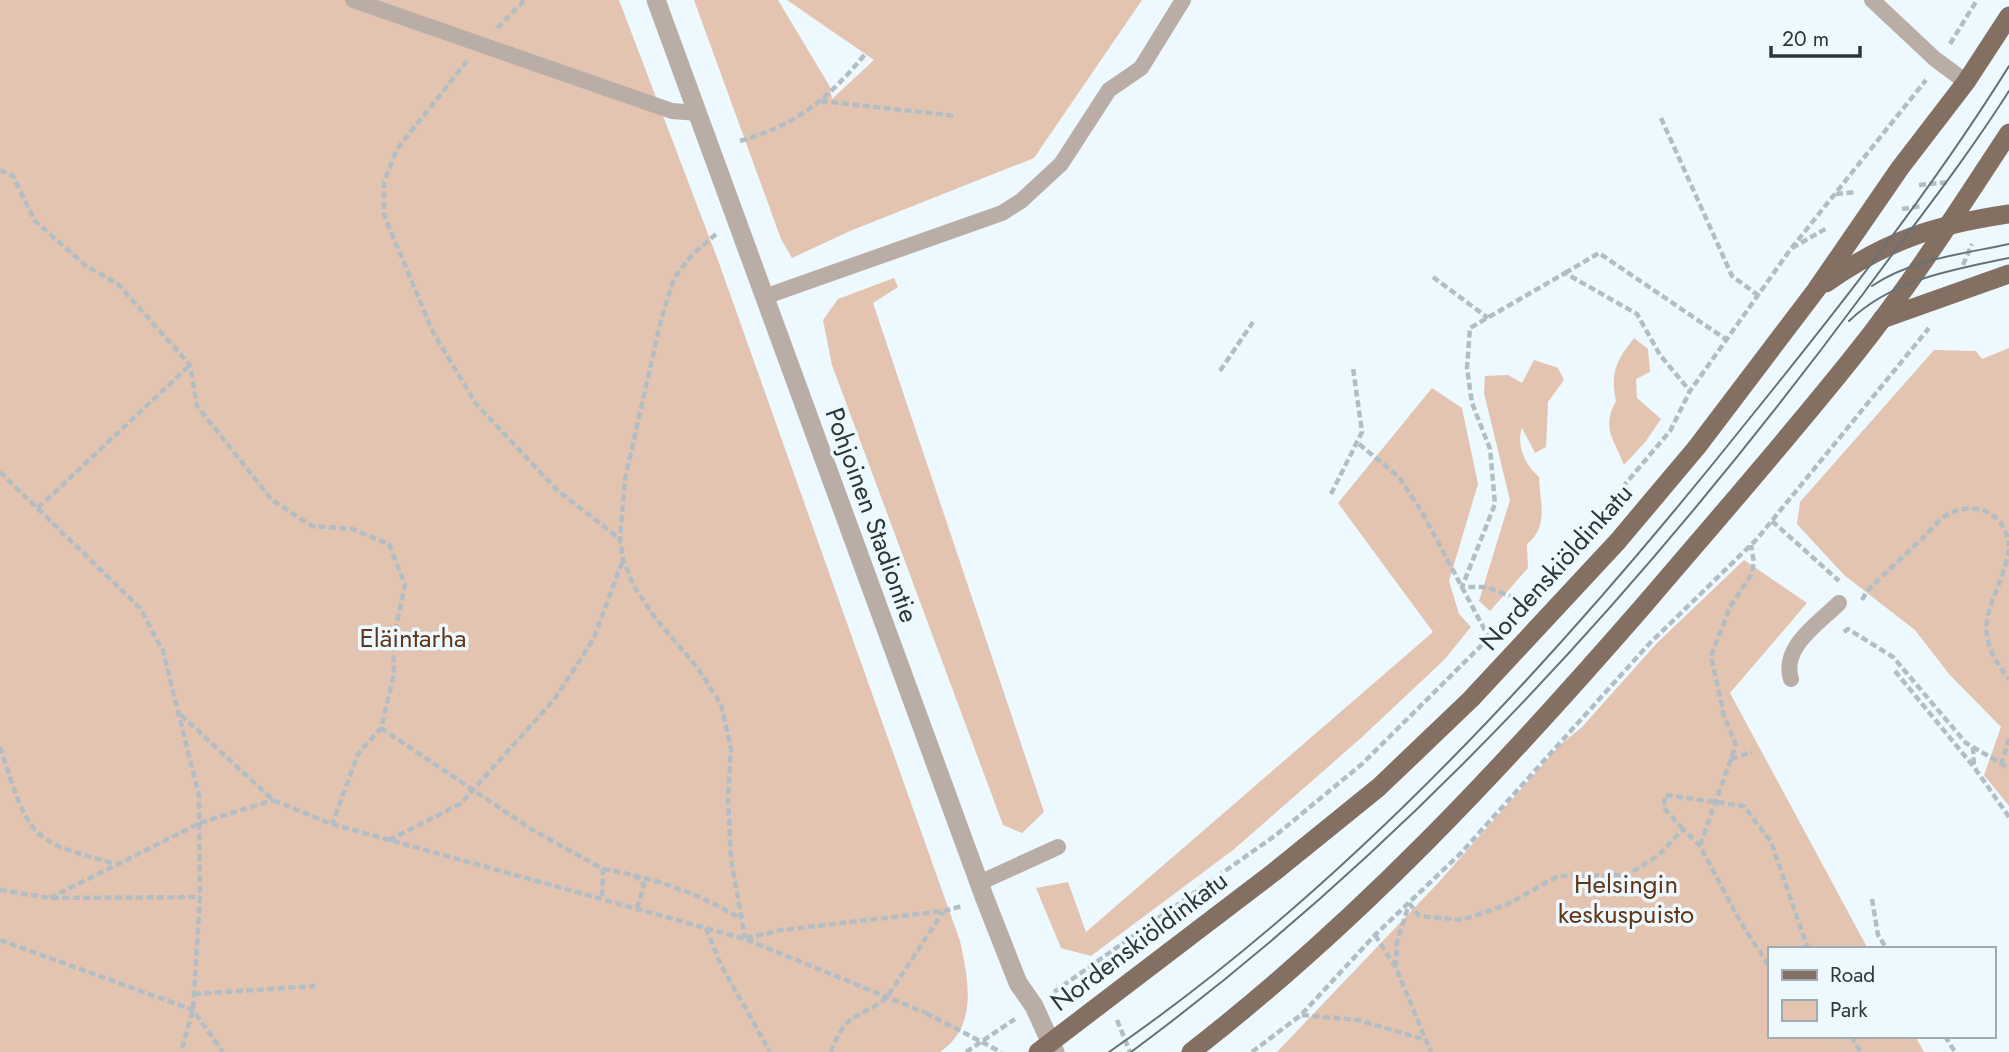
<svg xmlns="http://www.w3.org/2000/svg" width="2009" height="1052" viewBox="0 0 2009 1052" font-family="Jost,sans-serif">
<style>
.green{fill:#e2c4b1}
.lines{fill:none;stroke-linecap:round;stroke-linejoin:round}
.path{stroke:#b2bec4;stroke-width:4.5;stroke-dasharray:7 3.5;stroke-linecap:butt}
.service{stroke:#b9ada6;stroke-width:16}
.minor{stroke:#b9ada6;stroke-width:19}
.primary{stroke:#847063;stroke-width:19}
.tram{stroke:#667278;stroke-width:2}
.path-bridge{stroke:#b2bec4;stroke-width:4.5;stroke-dasharray:7 3.5;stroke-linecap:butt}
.labels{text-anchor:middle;stroke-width:7;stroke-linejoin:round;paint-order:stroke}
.street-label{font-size:26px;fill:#2b373d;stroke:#edf9ff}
.park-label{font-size:26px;fill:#623719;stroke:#edf9ff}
</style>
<rect width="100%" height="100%" fill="#edf9ff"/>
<g class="green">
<path d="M0,0H619L719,263L960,941C968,978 979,1026 940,1052H0Z"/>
<path d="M694,0H778L830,87L832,99L874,60L787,0H1142L1034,158L850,231L792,258L781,239Z"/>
<path d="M894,278L898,287L873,303L1044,812L1022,833L1003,825L832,365L823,320L838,299Z"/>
<path d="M1634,338L1648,349L1650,372L1636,379L1637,398L1661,419L1646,441L1624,465C1614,438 1601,429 1616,401C1610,373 1616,361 1634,338Z"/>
<path d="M2009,348V806L1984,775L2001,727L1949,674L1915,630L1844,575L1797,524L1800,502L1934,350L1976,351L1982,359Z"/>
<path d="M1534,360L1558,368L1564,380L1548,402L1546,447L1535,453L1522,428C1516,445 1525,465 1539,477C1540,503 1549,527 1527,544L1528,568L1490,611L1479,601L1510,500L1484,393L1485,376L1508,375L1522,383Z"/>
<path d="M1432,388L1462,408L1478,484L1449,581L1459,614L1471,627L1444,660L1361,738L1233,850L1091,956L1061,948L1036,888L1068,882L1086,932L1433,632L1338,503Z"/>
<path d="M1744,560L1807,603L1730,693L1868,949H1769V1036H1915L1924,1052H1277L1438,883L1560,745L1582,727L1657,643Z"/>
</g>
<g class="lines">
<g class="path">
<path d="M497,28L525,0"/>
<path d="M1950,44L1977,0"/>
<path d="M467,61L397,149L384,182V215L433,332L476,404L557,490L620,539"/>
<path d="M821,101L956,116"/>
<path d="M1661,118L1732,276L1759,296"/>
<path d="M740,141C798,124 828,99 866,53"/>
<path d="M0,170L13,176L35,221L85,265L118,284L190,365L197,406L272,500L312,526L352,529L389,544L405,585L393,641L394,674L381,728L358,754L332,824"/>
<path d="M1919,185L1949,182"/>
<path d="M1836,194L1855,192"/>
<path d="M1902,209L1921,206"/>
<path d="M716,234L692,255L674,278L661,320L625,479L620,539L623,559L633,585L656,619L697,667L721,704L731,749L728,798L731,859L745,938"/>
<path d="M1792,248L1827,228"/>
<path d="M1963,265L1972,244"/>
<path d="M1565,273L1599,253L1727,340"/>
<path d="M1433,277L1488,318"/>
<path d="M1220,371L1253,322"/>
<path d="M1359,444L1399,477L1422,512L1489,638"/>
<path d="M0,472L140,608L163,651L199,796L200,897L193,1010L181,1052"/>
<path d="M1331,494L1362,432L1353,368"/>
<path d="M38,508L190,365"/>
<path d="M1772,521L1839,581"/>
<path d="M2009,549C2000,604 1963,622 2009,679"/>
<path d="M1541,584L1670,431L1690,391L1790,250L1926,80"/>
<path d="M1862,600L1867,591C1885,574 1903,556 1922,539C1929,532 1937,522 1945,516C1974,499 2005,511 2009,546"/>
<path d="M1525,602L1486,587H1462L1495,504L1490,449L1472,403L1467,368L1470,328L1565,273L1637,314L1660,355L1690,391"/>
<path d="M1844,632L1848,629L1893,657L1966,743L2009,768"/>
<path d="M1895,671L1974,767L2009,817"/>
<path d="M181,715L273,800L332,824L745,939L926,1013"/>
<path d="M381,728L531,829L603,869L602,899"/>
<path d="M0,747C9,772 19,815 38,833C57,851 92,856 115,864"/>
<path d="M1973,747L1974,767"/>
<path d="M1731,759L1752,752"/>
<path d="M2001,765L2009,739"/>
<path d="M1683,829L1664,808L1665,795L1744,806L1771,842L1808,949"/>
<path d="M389,840L460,804L554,700L593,640L623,560"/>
<path d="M1700,845L1736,745L1724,716L1711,656L1730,607L1751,575L1754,563L1751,545"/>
<path d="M603,869C657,879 694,891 741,919"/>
<path d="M634,875L644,885L637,908"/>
<path d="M0,890L50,898L200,897"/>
<path d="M50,898L200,823L273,800"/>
<path d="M1872,899L1878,935L1887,949"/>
<path d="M1409,903L1419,916L1462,920L1506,905L1558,876L1627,875L1658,856L1683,829L1700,846L1741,923L1769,966"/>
<path d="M706,928L720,963L770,1052"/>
<path d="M1375,935L1396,968L1431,1052"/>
<path d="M746,938L782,930L944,911L962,906"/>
<path d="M0,940L193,1010L223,1052"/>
<path d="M1396,967L1397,942L1409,904"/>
<path d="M1054,992L1276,835L1362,764L1501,626"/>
<path d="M194,994L315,986"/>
<path d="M1302,1015L1358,1020L1426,1040"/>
<path d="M1117,1020L1130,1052"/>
<path d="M1851,1036L1861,1052"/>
<path d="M1945,1036L1955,1052"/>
<path d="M831,1052C846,1010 858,1021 887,997L943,912"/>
<path d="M966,1052L1015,1019"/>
<path d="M1252,1052L1301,1015L1375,935L1461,853L1648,645L1757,539L1929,328"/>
</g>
<g class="service">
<path d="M353,0L672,111L698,113"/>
<path d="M1872,0L1935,59L1966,82"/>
<path d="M764,297L1002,213L1021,201L1061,164L1109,90L1141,68L1183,0"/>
<path d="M1791,679C1781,647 1818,624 1839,603"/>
<path d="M979,883L1058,847"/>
</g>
<path class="minor" d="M656,0L985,899L1018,983L1034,1006L1055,1052"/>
<g class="primary">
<path d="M1826,283C1887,240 1935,225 2009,214"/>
<path d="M1882,319L2009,274"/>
<path d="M1038,1052L1274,872L1379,787L1471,699L1618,541L1697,447L1816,290L1900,168L1966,82L2009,16"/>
<path d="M1191,1052C1360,921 1505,765 1645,604C1715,522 1786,441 1853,357C1910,286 1959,209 2009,133"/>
</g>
<g class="tram">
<path d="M1872,286C1911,259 1963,254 2009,244"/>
<path d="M1849,321C1893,279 1952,270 2009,258"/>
<path d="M1109,1052C1350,886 1563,652 1745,424C1838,309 1931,191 2009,66"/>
<path d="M1131,1052C1415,842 1653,577 1863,294C1912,227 1964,162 2009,91"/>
</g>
<path class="path-bridge" d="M926,1013L1001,1052"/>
</g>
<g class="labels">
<g class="street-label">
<text transform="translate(872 515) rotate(70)" y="9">Pohjoinen Stadiontie</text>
<text transform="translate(1556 567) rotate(-48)" y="9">Nordenskiöldinkatu</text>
<text transform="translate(1139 941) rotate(-37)" y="9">Nordenskiöldinkatu</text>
</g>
<g class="park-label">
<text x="413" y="647">Eläintarha</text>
<text x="1626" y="893">Helsingin<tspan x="1626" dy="30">keskuspuisto</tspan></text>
</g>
</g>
<rect x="1768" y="947" width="228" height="91" fill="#edf9ff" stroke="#9fabb1" stroke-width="2"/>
<rect x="1782" y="970" width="35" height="10" fill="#847063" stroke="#9fabb1" stroke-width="2"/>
<text x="1830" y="982" font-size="21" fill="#2b373d">Road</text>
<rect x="1782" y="1000" width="35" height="21" fill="#e2c4b1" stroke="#9fabb1" stroke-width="2"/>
<text x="1830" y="1017" font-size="21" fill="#2b373d">Park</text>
<path d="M1771 46v10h89v-10" fill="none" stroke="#2b373d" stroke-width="3.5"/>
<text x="1782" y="46" font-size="21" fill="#2b373d" stroke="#edf9ff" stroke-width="5" paint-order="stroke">20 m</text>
</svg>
